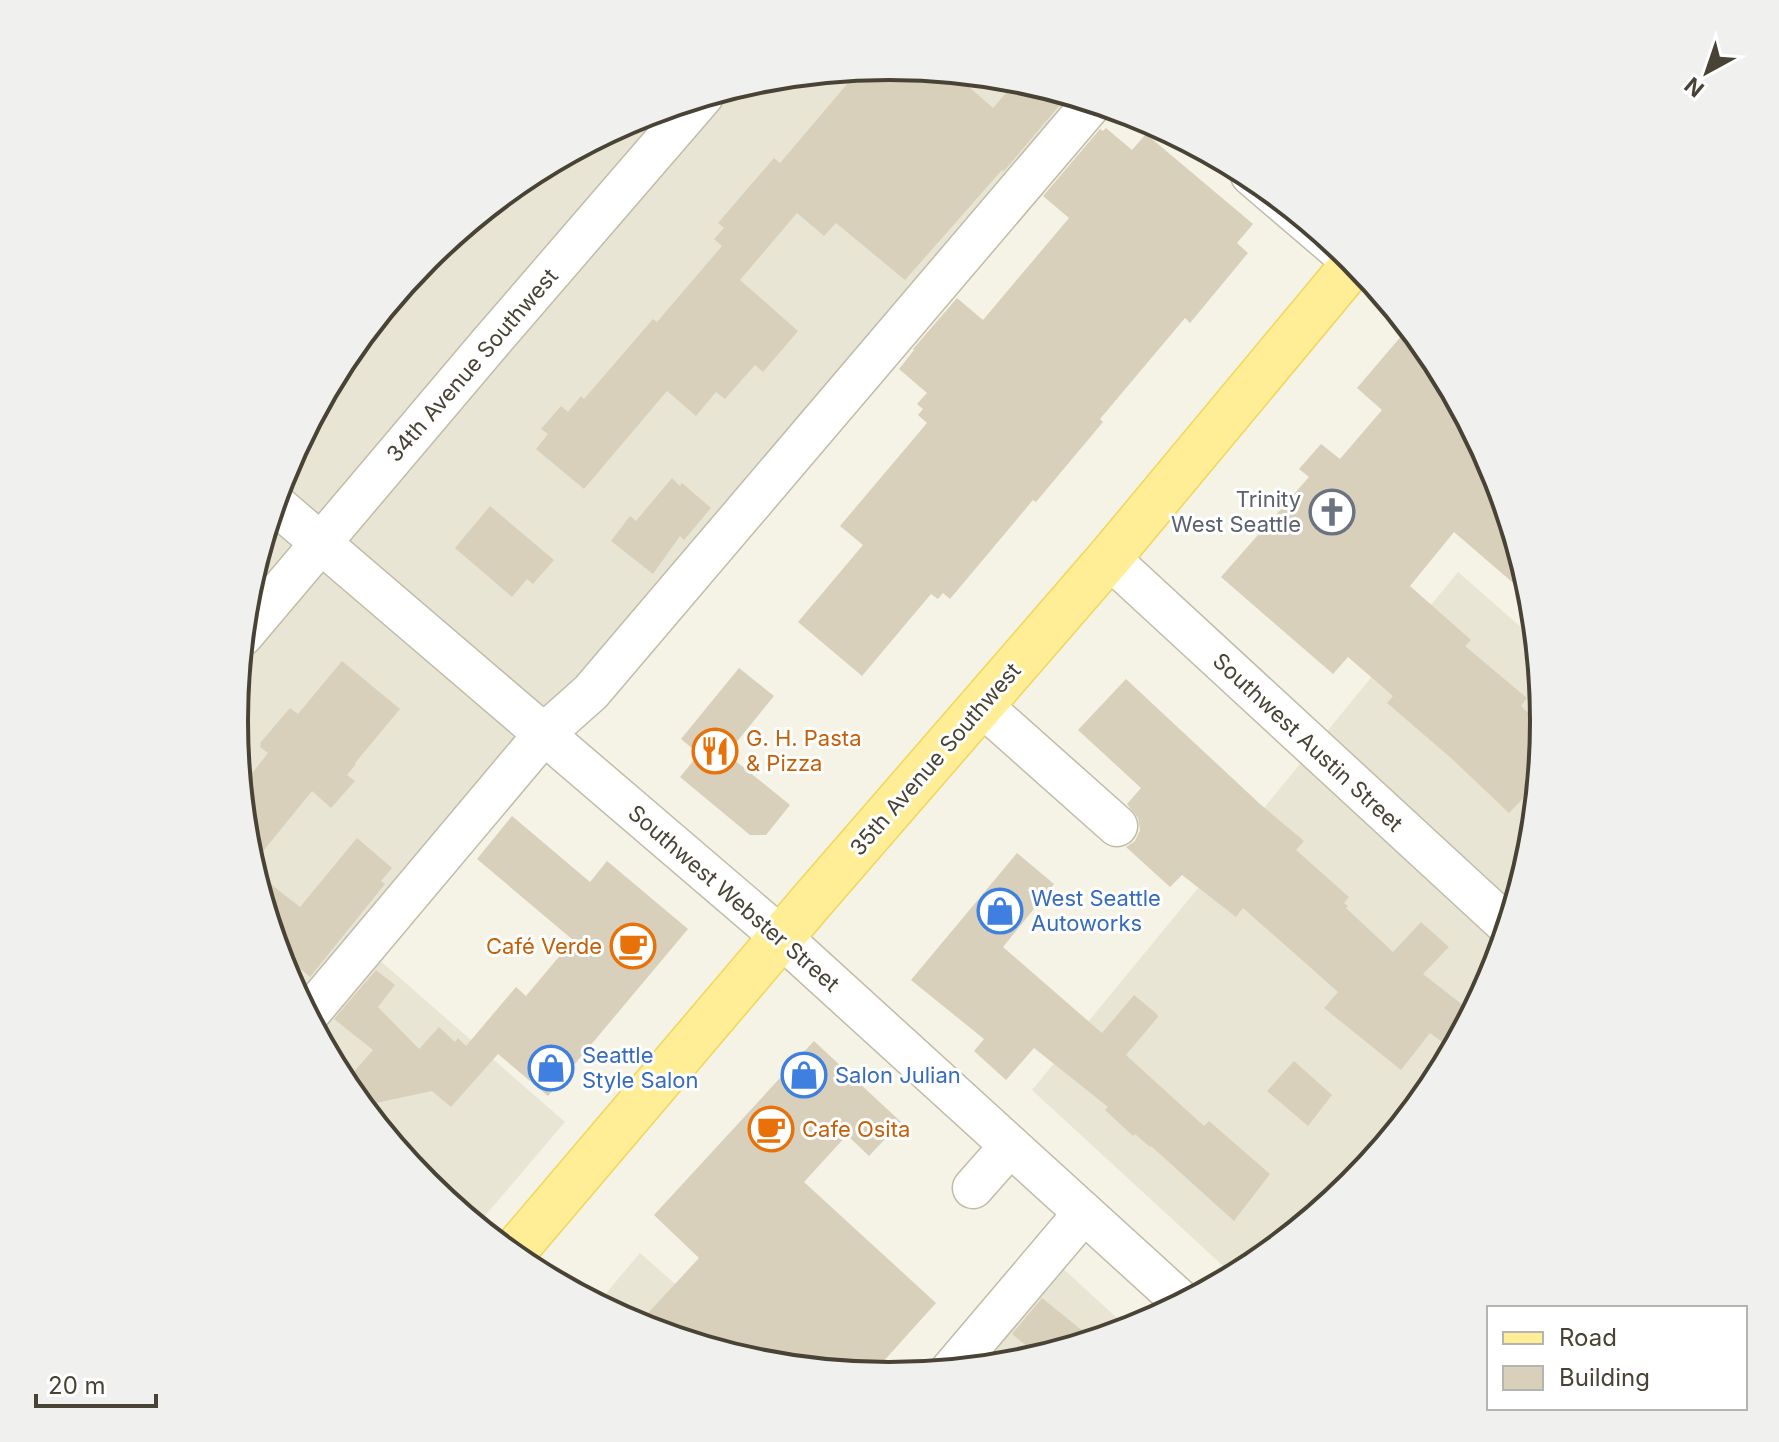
<svg xmlns="http://www.w3.org/2000/svg" width="1779" height="1442" viewBox="0 0 1779 1442" font-family="Inter,sans-serif">
<style>
.residential{fill:#e9e5d4}
.building{fill:#d8d0bb}
.lines{fill:none;stroke-linecap:round;stroke-linejoin:round}
.minor-casing{stroke:#c1bca8;stroke-width:43}
.major-casing{stroke:#f0d659;stroke-width:47}
.minor{stroke:#fff;stroke-width:40}
.major{stroke:#ffee95;stroke-width:44}
.labels{text-anchor:middle;stroke-width:6;stroke-linejoin:round;paint-order:stroke}
.street-label{font-size:22px;fill:#494335;stroke:#fff}
.worship-label{font-size:22px;fill:#5b616d;stroke:#fff;text-anchor:end}
.food-label{font-size:22px;fill:#c56008;stroke:#fff;text-anchor:start}
.shop-label{font-size:22px;fill:#366cbe;stroke:#fff;text-anchor:start}
.rim{fill:none;stroke:#494335;stroke-width:4}
</style>
<rect width="100%" height="100%" fill="#f5f2e6"/>
<g class="residential">
<path d="M890,66L1018,79L1079,97L354,938L565,1122L477,1225L426,1184L345,1085L284,971L247,848L235,721L247,593L285,470L345,357L427,258L526,176L639,116L762,79Z"/>
<path d="M1458,572L1537,641L1544,721L1532,849L1494,972L1434,1085L1352,1184L1253,1266L1234,1276L1032,1090Z"/>
<path d="M640,1253L766,1364L638,1326L597,1304Z"/>
<path d="M1057,1263L1129,1329L1017,1363L971,1368Z"/>
</g>
<g class="building">
<path d="M890,66L952,72L993,108L1018,79L1054,90L1065,99L1004,171L1002,170L905,280L836,223L824,236L797,213L740,280L798,331L763,372L755,365L725,399L716,392L696,416L667,391L584,489L536,449L548,434L541,429L561,406L568,412L581,396L584,399L653,319L657,322L722,246L714,239L724,228L718,223L774,158L780,163L859,70Z"/>
<path d="M1106,128L1132,150L1146,134L1253,224L1237,243L1248,253L1190,323L1185,318L1100,419L1103,422L1036,502L1033,500L950,599L943,593L938,599L931,594L862,676L798,622L863,545L840,526L927,423L918,415L923,409L917,404L927,393L899,369L914,350L913,349L957,298L983,320L1069,218L1043,196L1100,129L1103,131Z"/>
<path d="M1409,327L1434,357L1495,471L1532,594L1533,600L1454,532L1410,586L1471,640L1465,646L1527,698L1521,706L1544,728L1538,783L1509,813L1451,758L1387,703L1393,696L1348,657L1333,674L1221,577L1309,477L1299,469L1321,444L1340,459L1382,410L1357,388Z"/>
<path d="M672,478L680,486L682,483L711,508L684,540L680,536L653,574L611,541L630,516L636,521Z"/>
<path d="M490,506L554,560L533,584L527,579L512,597L455,548Z"/>
<path d="M342,661L400,709L355,763L356,764L347,775L355,781L331,808L312,791L252,865L247,848L241,787L268,753L260,747L261,744L260,743L290,708L298,714Z"/>
<path d="M739,668L774,696L727,754L790,805L766,835H750L680,777L699,754L681,739Z"/>
<path d="M1126,679L1260,804L1304,841L1296,850L1349,897L1344,903L1348,906L1346,908L1393,952L1421,922L1449,947L1423,974L1473,1013L1453,1050L1430,1033L1401,1070L1324,1008L1338,992L1243,908L1236,917L1182,875L1170,887L1126,847L1135,841L1140,830L1138,818L1127,804L1141,788L1078,730Z"/>
<path d="M512,816L590,882L607,861L688,929L548,1096L498,1054L451,1107L432,1091L362,1106L344,1083L373,1050L334,1019L376,970L395,985L378,1007L419,1049L439,1027L455,1042L458,1038L466,1046L516,987L526,996L573,940L477,859Z"/>
<path d="M357,838L392,868L381,881L385,884L310,977L278,950L254,871L300,907Z"/>
<path d="M1017,853L1054,884L1003,947L1102,1033L1134,995L1157,1014L1158,1017L1126,1055L1204,1126L1209,1121L1270,1174L1234,1221L1151,1146L1150,1147L1135,1134L1133,1136L1105,1110L1108,1107L1034,1048L1006,1080L974,1051L984,1039L911,980Z"/>
<path d="M814,1041L901,1122L869,1156L847,1135L804,1182L936,1303L872,1374L761,1363L637,1325L699,1258L654,1215Z"/>
<path d="M1294,1061L1332,1095L1308,1126L1267,1091Z"/>
<path d="M1042,1298L1094,1340L1040,1357L1012,1334Z"/>
</g>
<g class="lines">
<g class="minor-casing">
<g id="minor">
<path d="M1251,175L1354,263"/>
<path d="M274,503L781,937L1183,1303"/>
<path d="M1109,558L1508,926"/>
<path d="M243,635L490,343L703,96"/>
<path d="M981,705L1117,826"/>
<path d="M308,1015L545,733L591,692L1093,102"/>
<path d="M973,1188L1010,1146"/>
<path d="M951,1370L1084,1213"/>
</g>
</g>
<g class="major-casing">
<path id="major" d="M512,1254L811,902L1109,558L1356,261"/>
</g>
<use href="#minor" class="minor"/>
<use href="#major" class="major"/>
</g>
<defs>
<g id="church-ring" transform="scale(2.3)"><circle r="9.5" fill="#fff" stroke="#6b7280" stroke-width="1.5"/><path d="M-1.2-6h2.4v3.5h3.3v2.4h-3.3V6h-2.4V-.1h-3.3v-2.4h3.3Z" fill="#6b7280"/></g>
<g id="restaurant-ring" transform="scale(2.3)"><circle r="9.5" fill="#fff" stroke="#e8710a" stroke-width="1.5"/><path d="M-5-6h1v4h1v-4h1v4h1v-4h1v5L-1.5 .5V6h-2V.5L-5-1ZM5-6V6H3V1.5H1.5Q1.5-4 5-6Z" fill="#e8710a"/></g>
<g id="shop-ring" transform="scale(2.3)"><circle r="9.5" fill="#fff" stroke="#3f7fe0" stroke-width="1.5"/><path d="M-5-2.5h2.3a2.7 3.5 0 0 1 5.4 0H5L5.5 6h-11ZM-1.5-2.5h3a1.5 2.3 0 0 0-3 0Z" fill="#3f7fe0"/></g>
<g id="cafe-ring" transform="scale(2.3)"><circle r="9.5" fill="#fff" stroke="#e8710a" stroke-width="1.5"/><path d="M-5.5-4.5H6V0H3Q3 3.5 0 3.5H-2.5Q-5.5 3.5-5.5 0ZM3-3.2v2h1.7v-2ZM-6 4.5H4V6H-6Z" fill="#e8710a"/></g>
</defs>
<g fill-rule="evenodd">
<use href="#church-ring" x="1332" y="512"/>
<use href="#restaurant-ring" x="715" y="751"/>
<use href="#shop-ring" x="1000" y="911"/>
<use href="#cafe-ring" x="633" y="946"/>
<use href="#shop-ring" x="551" y="1068"/>
<use href="#shop-ring" x="804" y="1075"/>
<use href="#cafe-ring" x="771" y="1129"/>
</g>
<g class="labels">
<g class="street-label">
<text transform="translate(472 365) rotate(-49)" y="8">34th Avenue Southwest</text>
<text transform="translate(1308 742) rotate(43)" y="8">Southwest Austin Street</text>
<text transform="translate(935 759) rotate(-49)" y="8">35th Avenue Southwest</text>
<text transform="translate(734 898) rotate(41)" y="8">Southwest Webster Street</text>
</g>
<g class="worship-label">
<text x="1301" y="507">Trinity<tspan x="1301" dy="25">West Seattle</tspan></text>
</g>
<g class="food-label">
<text x="746" y="746">G. H. Pasta<tspan x="746" dy="25">&amp; Pizza</tspan></text>
<text x="602" y="954" text-anchor="end">Café Verde</text>
<text x="802" y="1137">Cafe Osita</text>
</g>
<g class="shop-label">
<text x="1031" y="906">West Seattle<tspan x="1031" dy="25">Autoworks</tspan></text>
<text x="582" y="1063">Seattle<tspan x="582" dy="25">Style Salon</tspan></text>
<text x="835" y="1083">Salon Julian</text>
</g>
</g>
<path d="M0 0H1779V1442H0ZM248 721a641 641 0 1 1 1282 0a641 641 0 1 1-1282 0Z" fill="#f0f0ef" fill-rule="evenodd"/>
<path class="rim" d="M248 721a641 641 0 1 1 1282 0a641 641 0 1 1-1282 0Z"/>
<rect x="1487" y="1306" width="260" height="104" fill="#ffffff" stroke="#b6b4ae" stroke-width="2"/>
<rect x="1503" y="1332" width="40" height="12" fill="#ffee95" stroke="#b6b4ae" stroke-width="2"/>
<text x="1559" y="1346" font-size="24" fill="#494335">Road</text>
<rect x="1503" y="1366" width="40" height="24" fill="#d8d0bb" stroke="#b6b4ae" stroke-width="2"/>
<text x="1559" y="1386" font-size="24" fill="#494335">Building</text>
<g transform="translate(1707 72) rotate(220)" stroke="#ffffff" stroke-width="6" paint-order="stroke">
<path d="M0-6L14 30L0 20L-14 30Z" fill="#494335"/>
<text y="-12" font-size="22" font-weight="bold" text-anchor="middle" fill="#494335">N</text>
</g>
<path d="M36 1394v12h120v-12" fill="none" stroke="#494335" stroke-width="4"/>
<text x="48" y="1394" font-size="24" fill="#494335" stroke="#ffffff" stroke-width="6" paint-order="stroke">20 m</text>
</svg>
